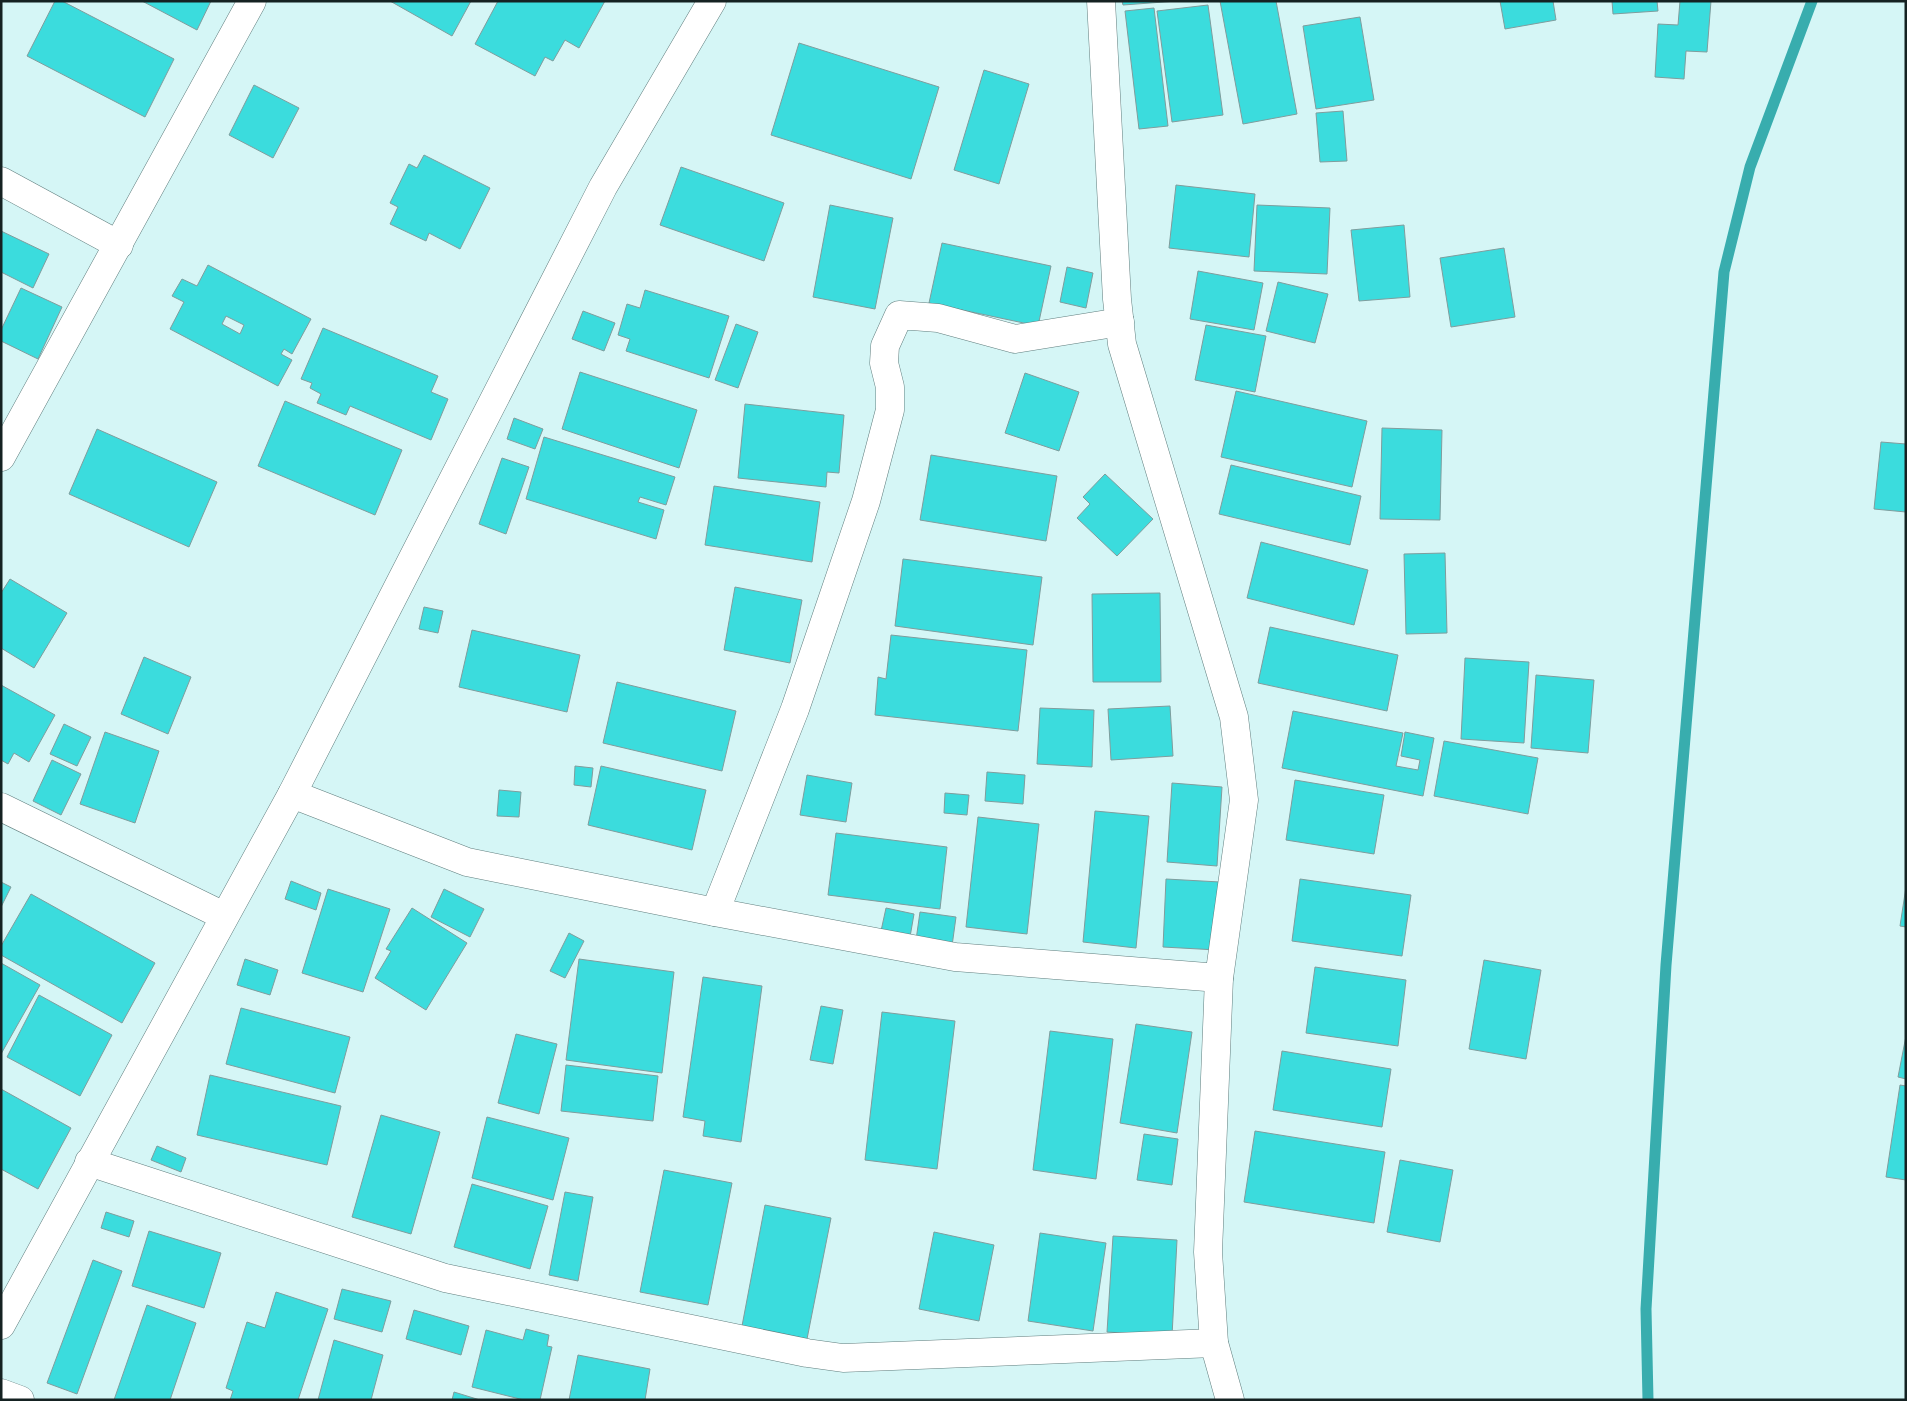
<svg xmlns="http://www.w3.org/2000/svg" width="1907" height="1401" viewBox="0 0 1907 1401" font-family="Arial,sans-serif">
<style>
.lines{fill:none;stroke-linecap:round;stroke-linejoin:round}
.stream{stroke:#38adae;stroke-width:11}
.building{fill:#3bdcdd;stroke:#7f9d9d;fill-rule:evenodd}
.street-casing{stroke:#607e7e;stroke-width:29}
.street{stroke:#fff;stroke-width:28}
</style>
<rect width="100%" height="100%" fill="#d5f6f6"/>
<g class="lines">
<path class="stream" d="M1648,1400L1646,1309L1666,965L1724,272L1750,167L1812,1"/>
</g>
<g class="building">
<path d="M55,1H62L174,59L145,117L27,56Z"/>
<path d="M142,1H211L197,30Z"/>
<path d="M390,1H471L452,36Z"/>
<path d="M498,1H605L579,48L565,40L553,61L545,57L535,76L475,44Z"/>
<path d="M1122,1H1177L1123,5Z"/>
<path d="M1220,1H1276L1297,114L1243,124Z"/>
<path d="M1500,1H1553L1556,20L1505,29Z"/>
<path d="M1612,1H1657L1658,11L1613,14Z"/>
<path d="M1680,1H1711L1707,52L1686,51L1684,79L1655,77L1658,24L1678,25Z"/>
<path d="M1208,5L1223,115L1172,122L1157,11Z"/>
<path d="M1154,8L1168,126L1139,129L1125,11Z"/>
<path d="M1360,17L1374,100L1316,109L1303,26Z"/>
<path d="M799,43L939,87L911,179L771,135Z"/>
<path d="M984,70L1029,84L999,184L954,170Z"/>
<path d="M254,85L299,108L273,158L229,135Z"/>
<path d="M1343,111L1347,161L1320,162L1316,113Z"/>
<path d="M424,155L490,188L460,249L429,233L426,241L390,224L398,207L390,203L409,164L417,168Z"/>
<path d="M681,167L784,203L764,261L660,225Z"/>
<path d="M1176,185L1255,194L1249,257L1169,248Z"/>
<path d="M830,205L893,218L875,309L813,297Z"/>
<path d="M1257,205L1330,208L1327,274L1254,271Z"/>
<path d="M1404,225L1410,297L1359,301L1351,230Z"/>
<path d="M1,231L49,254L33,288L1,272Z"/>
<path d="M942,243L1051,266L1038,326L929,303Z"/>
<path d="M1504,248L1515,317L1451,327L1440,258Z"/>
<path d="M208,265L311,319L292,354L284,349L281,354L292,360L278,386L170,329L184,302L172,296L182,279L197,286ZM226,316L244,325L240,334L222,324Z"/>
<path d="M1067,267L1093,273L1086,308L1060,302Z"/>
<path d="M1198,271L1263,283L1254,330L1190,319Z"/>
<path d="M1278,282L1328,294L1315,343L1266,331Z"/>
<path d="M21,288L62,307L38,359L1,341V330Z"/>
<path d="M645,290L729,316L709,378L626,351L630,339L618,335L627,304L640,308Z"/>
<path d="M583,311L615,323L604,351L572,339Z"/>
<path d="M736,324L758,332L738,388L715,380Z"/>
<path d="M1206,325L1266,336L1255,392L1195,380Z"/>
<path d="M323,328L438,376L431,392L448,399L431,440L350,406L346,415L317,403L321,394L310,388L312,383L301,379Z"/>
<path d="M580,372L697,410L679,468L562,429Z"/>
<path d="M1025,373L1079,392L1059,451L1005,433Z"/>
<path d="M1236,391L1367,421L1352,487L1221,457Z"/>
<path d="M285,401L402,450L375,515L258,466Z"/>
<path d="M745,404L844,415L839,473L827,472L826,487L738,478Z"/>
<path d="M514,418L543,429L535,449L507,439Z"/>
<path d="M1382,428L1442,430L1440,520L1380,519Z"/>
<path d="M97,429L217,482L189,547L69,494Z"/>
<path d="M544,437L675,477L666,505L640,497L638,502L664,510L656,539L526,499Z"/>
<path d="M1881,442L1906,444V512L1874,509Z"/>
<path d="M931,455L1057,476L1046,541L920,520Z"/>
<path d="M502,458L529,467L506,534L479,524Z"/>
<path d="M1231,465L1361,496L1350,545L1219,514Z"/>
<path d="M1105,474L1153,519L1117,556L1077,518L1090,504L1083,497Z"/>
<path d="M714,486L820,502L812,562L705,545Z"/>
<path d="M1261,542L1368,570L1354,625L1247,598Z"/>
<path d="M1445,553L1447,633L1406,634L1404,554Z"/>
<path d="M903,559L1042,577L1033,645L895,626Z"/>
<path d="M10,579L67,613L34,668L1,648V593Z"/>
<path d="M735,587L802,600L790,663L724,650Z"/>
<path d="M1160,593L1161,682H1093L1092,594Z"/>
<path d="M424,607L443,611L438,633L419,629Z"/>
<path d="M1270,627L1398,655L1387,711L1258,683Z"/>
<path d="M472,630L580,655L567,712L459,687Z"/>
<path d="M891,635L1027,650L1018,731L875,715L878,677L886,679Z"/>
<path d="M144,657L191,677L168,734L121,714Z"/>
<path d="M1465,658L1529,662L1524,743L1461,739Z"/>
<path d="M1536,675L1594,680L1588,753L1531,748Z"/>
<path d="M617,682L736,711L722,771L603,743Z"/>
<path d="M1,685L55,715L29,762L14,753L8,764L1,760Z"/>
<path d="M1170,706L1173,756L1111,760L1108,709Z"/>
<path d="M1040,708L1094,710L1092,767L1037,764Z"/>
<path d="M1293,711L1403,733L1396,766L1418,770L1420,760L1401,756L1405,732L1434,738L1423,796L1282,768Z"/>
<path d="M64,724L91,737L77,766L50,754Z"/>
<path d="M105,732L159,751L135,823L80,804Z"/>
<path d="M1444,741L1538,758L1528,814L1434,796Z"/>
<path d="M52,760L81,774L61,815L33,801Z"/>
<path d="M575,766L593,768L591,787L574,785Z"/>
<path d="M601,766L706,790L692,850L588,825Z"/>
<path d="M987,772L1025,775L1023,804L985,801Z"/>
<path d="M807,775L852,783L846,822L800,815Z"/>
<path d="M1295,780L1384,795L1374,854L1286,840Z"/>
<path d="M1172,783L1222,787L1217,866L1167,862Z"/>
<path d="M499,790L521,792L519,817L497,816Z"/>
<path d="M945,793L969,795L967,815L944,813Z"/>
<path d="M1095,811L1149,816L1136,948L1083,942Z"/>
<path d="M978,817L1039,824L1027,934L966,927Z"/>
<path d="M836,833L947,847L940,909L828,895Z"/>
<path d="M1166,879L1220,882L1217,950L1163,947Z"/>
<path d="M1300,879L1411,895L1402,956L1292,941Z"/>
<path d="M291,881L321,893L316,910L285,899Z"/>
<path d="M1,882L11,887L1,907Z"/>
<path d="M1906,887V927L1900,926Z"/>
<path d="M328,889L390,909L363,992L302,973Z"/>
<path d="M444,889L484,909L470,937L431,917Z"/>
<path d="M31,894L155,963L122,1023L1,955V946Z"/>
<path d="M412,908L467,943L426,1010L375,978L391,951L386,949Z"/>
<path d="M886,908L914,914L910,937L881,931Z"/>
<path d="M920,912L956,917L952,946L916,940Z"/>
<path d="M569,933L584,941L565,978L550,971Z"/>
<path d="M245,959L278,970L270,995L237,985Z"/>
<path d="M579,959L674,972L662,1073L566,1060Z"/>
<path d="M1484,960L1541,970L1526,1059L1469,1049Z"/>
<path d="M1,963L40,985L1,1054Z"/>
<path d="M1315,967L1406,980L1398,1046L1306,1033Z"/>
<path d="M703,977L762,986L741,1142L703,1136L705,1121L683,1117Z"/>
<path d="M39,995L112,1035L80,1096L7,1057Z"/>
<path d="M821,1006L843,1010L833,1064L810,1060Z"/>
<path d="M241,1008L350,1037L335,1093L226,1064Z"/>
<path d="M882,1012L955,1021L937,1169L865,1160Z"/>
<path d="M1136,1024L1192,1032L1177,1133L1120,1123Z"/>
<path d="M1050,1031L1113,1039L1096,1179L1033,1170Z"/>
<path d="M516,1034L557,1044L539,1114L498,1103Z"/>
<path d="M1906,1036V1079L1898,1077Z"/>
<path d="M1282,1051L1391,1069L1382,1127L1273,1110Z"/>
<path d="M566,1065L658,1076L653,1121L561,1111Z"/>
<path d="M210,1075L341,1106L327,1165L197,1135Z"/>
<path d="M1900,1085L1906,1086V1180L1886,1177Z"/>
<path d="M1,1089L71,1128L38,1189L1,1169Z"/>
<path d="M381,1115L440,1132L411,1234L352,1217Z"/>
<path d="M487,1117L569,1138L553,1200L472,1178Z"/>
<path d="M1255,1131L1385,1152L1374,1223L1244,1202Z"/>
<path d="M1144,1134L1178,1139L1172,1185L1137,1180Z"/>
<path d="M157,1146L186,1158L181,1172L151,1160Z"/>
<path d="M1400,1160L1453,1170L1440,1242L1387,1232Z"/>
<path d="M664,1170L732,1183L708,1305L640,1292Z"/>
<path d="M472,1184L548,1206L530,1269L454,1247Z"/>
<path d="M565,1192L593,1197L578,1281L549,1275Z"/>
<path d="M765,1205L831,1218L807,1339L742,1326Z"/>
<path d="M106,1212L134,1221L129,1237L101,1228Z"/>
<path d="M149,1231L221,1253L204,1308L132,1286Z"/>
<path d="M934,1232L994,1245L979,1321L919,1309Z"/>
<path d="M1040,1233L1106,1243L1093,1331L1028,1321Z"/>
<path d="M1113,1236L1177,1240L1172,1336L1107,1332Z"/>
<path d="M93,1260L122,1271L77,1394L47,1383Z"/>
<path d="M342,1289L391,1301L382,1332L334,1319Z"/>
<path d="M276,1292L328,1309L298,1400H230L233,1391L226,1388L247,1322L265,1328Z"/>
<path d="M147,1305L196,1323L170,1400H114Z"/>
<path d="M414,1310L469,1326L461,1355L406,1339Z"/>
<path d="M526,1329L549,1335L547,1346L552,1347L540,1400H524L472,1387L486,1330L523,1340Z"/>
<path d="M334,1340L383,1355L371,1400H318Z"/>
<path d="M578,1355L650,1369L645,1400H569Z"/>
<path d="M454,1392L480,1400H452Z"/>
</g>
<g class="lines">
<g class="street-casing">
<g id="street">
<path d="M1101,1L1117,299L1122,344L1234,717L1244,800L1219,978L1208,1252L1214,1343L1230,1400"/>
<path d="M1,181L119,245"/>
<path d="M1,457L252,1"/>
<path d="M292,794L467,862L715,912L955,957L1219,978"/>
<path d="M1,807L224,916"/>
<path d="M715,912L795,709L866,501L890,410V387L884,363L885,346L899,315L938,318L1015,339L1120,322"/>
<path d="M89,1162L445,1278L807,1353L843,1358L1214,1343"/>
<path d="M1,1325L292,794L603,187L712,1"/>
<path d="M1,1393L20,1400"/>
</g>
</g>
<use href="#street" class="street"/>
</g>
<rect width="1907" height="1401" fill="none" stroke="#152222" stroke-width="5"/>
</svg>
